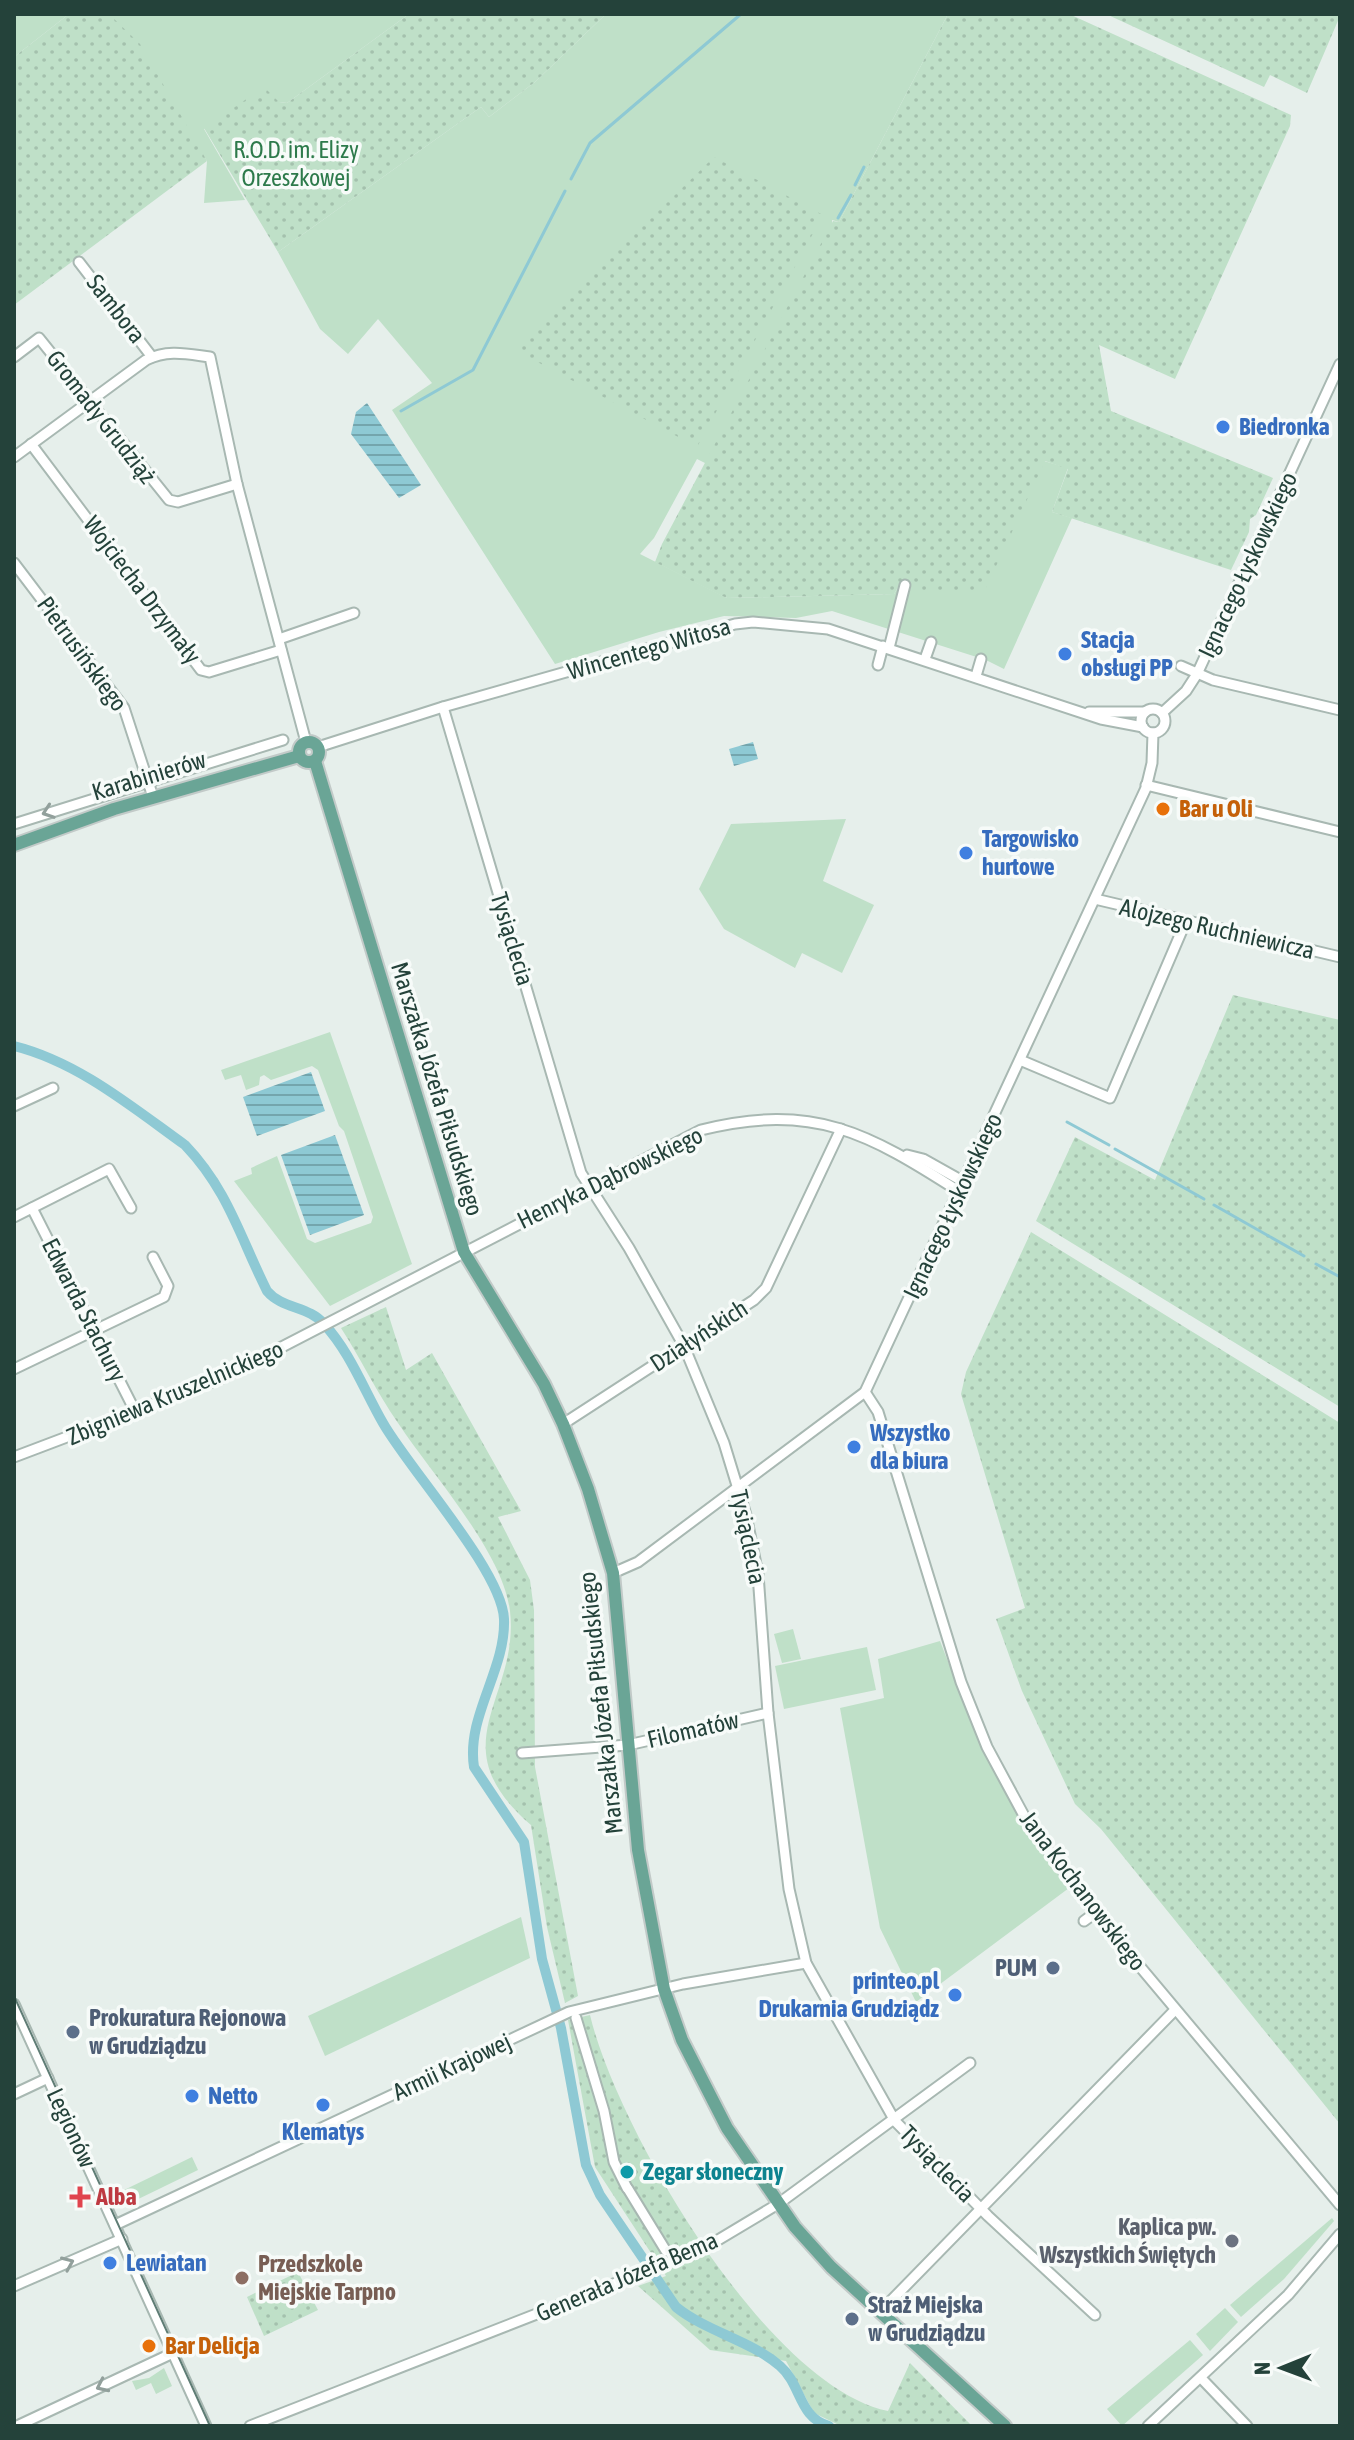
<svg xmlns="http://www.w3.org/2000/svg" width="1354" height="2440" viewBox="0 0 1354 2440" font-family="'Asap Condensed',sans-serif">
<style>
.grass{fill:#bfe0c8}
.park{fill:url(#park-dots)}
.water{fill:url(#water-rules)}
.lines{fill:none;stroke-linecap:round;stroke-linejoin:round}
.stream{stroke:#8ec9d4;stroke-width:3}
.canal{stroke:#8ec9d4;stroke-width:10}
.minor-casing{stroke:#a8b8b2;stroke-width:13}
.major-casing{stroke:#c2cac8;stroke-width:16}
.minor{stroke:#fff;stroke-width:9}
.major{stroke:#6aa596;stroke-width:12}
.tram{stroke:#5f7d75;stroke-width:2}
.oneway{stroke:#92a09c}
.shop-dot{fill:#3f7fe0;stroke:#f7fbf9;stroke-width:3}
.food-dot{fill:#e8710a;stroke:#f7fbf9;stroke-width:3}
.service-dot{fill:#5c6f8a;stroke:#f7fbf9;stroke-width:3}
.culture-dot{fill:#0f9aa8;stroke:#f7fbf9;stroke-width:3}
.health-dot{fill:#e0444e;stroke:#f7fbf9;stroke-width:3}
.worship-dot{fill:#6b7280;stroke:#f7fbf9;stroke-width:3}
.education-dot{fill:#8d6e63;stroke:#f7fbf9;stroke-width:3}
.labels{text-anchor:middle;stroke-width:7;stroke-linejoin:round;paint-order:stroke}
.park-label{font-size:24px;fill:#2d7a4b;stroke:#f7fbf9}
.street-label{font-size:24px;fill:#24423a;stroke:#f7fbf9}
.shop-label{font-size:24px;font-weight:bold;fill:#366cbe;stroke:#f7fbf9;text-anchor:start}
.food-label{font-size:24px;font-weight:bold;fill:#c56008;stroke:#f7fbf9;text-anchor:start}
.service-label{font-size:24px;font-weight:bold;fill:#4e5e75;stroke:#f7fbf9;text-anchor:start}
.culture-label{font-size:24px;font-weight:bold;fill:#0d838f;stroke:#f7fbf9;text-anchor:start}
.health-label{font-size:24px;font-weight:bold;fill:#be3a42;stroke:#f7fbf9;text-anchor:start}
.worship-label{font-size:24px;font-weight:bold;fill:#5b616d;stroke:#f7fbf9;text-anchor:end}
.education-label{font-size:24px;font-weight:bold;fill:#785e54;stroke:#f7fbf9;text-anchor:start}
</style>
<defs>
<pattern id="park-dots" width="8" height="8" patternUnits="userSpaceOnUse" patternTransform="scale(2)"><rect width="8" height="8" fill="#bfe0c8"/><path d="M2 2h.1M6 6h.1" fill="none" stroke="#a4c1ad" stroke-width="1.8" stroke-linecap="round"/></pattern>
<pattern id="water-rules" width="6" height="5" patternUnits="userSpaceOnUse" patternTransform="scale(2)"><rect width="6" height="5" fill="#8ec9d4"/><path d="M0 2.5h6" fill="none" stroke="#74a5ad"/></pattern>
</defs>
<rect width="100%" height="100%" fill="#e6efeb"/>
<g class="grass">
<path d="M14,14H69L14,57Z"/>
<path d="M109,14H409L287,103L279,102L204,129L245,200L204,203L207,161Z"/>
<path d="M606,14H948L839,222L832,220V227L707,464L697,459L654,538L640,554L727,598L894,594L900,584L1044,461L1068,468L1052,512L1072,518L1004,669L986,660L832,611L796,618L724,616L659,632L555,664L392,410L432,383L378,319L348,354L320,329L278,252L481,107L489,117L535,82Z"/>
<path d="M846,819L823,881L874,905L842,973L802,953L795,968L724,929L699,889L731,824Z"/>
<path d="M330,1032L412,1264L330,1306L234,1181L252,1174L251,1168L277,1156L307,1239L315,1243L371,1223L373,1217L344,1131L339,1126L318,1070L312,1066L271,1080L264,1075L260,1077L259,1085L246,1090L241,1075L225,1080L221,1070Z"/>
<path d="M793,1629L801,1659L782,1663L774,1634Z"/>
<path d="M940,1641C976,1734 1007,1808 1069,1888L916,2002L880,1928L840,1708L884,1698L878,1659Z"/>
<path d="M867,1647L876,1690L784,1709L775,1666Z"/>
<path d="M521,1917L530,1958L325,2056L308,2016Z"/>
<path d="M192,2157L198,2170L126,2205L120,2192Z"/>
<path d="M1332,2218L1334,2221L1284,2279L1241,2317L1230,2305Z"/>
<path d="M1225,2308L1238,2322L1210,2351L1196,2334Z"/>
<path d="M1190,2340L1203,2355L1122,2426L1107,2409Z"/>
<path d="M164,2368L172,2386L156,2394L151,2383L136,2390L132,2381L149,2378Z"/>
</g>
<g class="park">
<path d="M69,14H109L140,44L207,161L14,305V57Z"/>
<path d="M409,14H606L535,82L489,117L481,107L278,252L204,128L264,87L279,102L287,103Z"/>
<path d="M948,14H1069L1291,115L1290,126L1175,379L1099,345L1111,411L1273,478L1256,515L1250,519L1249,532L1231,570L1052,512L1068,469L1045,461L983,594L918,592L910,586L900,584L894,594L727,598L718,594L655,562L662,544L833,221L839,222Z"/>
<path d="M1106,14H1340V16L1307,93L1270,75L1264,87Z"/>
<path d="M714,157L823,215L697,447L515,350Z"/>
<path d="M1233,995L1340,1020V1407L1036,1221L1075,1137L1155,1180Z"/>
<path d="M1031,1232L1340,1423V2124L1101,1829L1075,1804L1022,1691L996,1619L1025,1608L961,1394L966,1372Z"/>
<path d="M386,1307L406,1370L432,1353L521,1511L498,1517L530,1580L534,1610L535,1767L578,1996L565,2003L547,1927L531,1825C437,1744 520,1699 510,1611C503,1552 431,1473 398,1423C377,1393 361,1359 341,1328Z"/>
<path d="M590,2015C617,2129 767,2386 888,2411L910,2363L972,2426L839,2425L814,2413L786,2361L710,2350L638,2286L666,2276L595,2167L568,2020Z"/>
<path d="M298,2272L318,2310L264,2336L247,2297Z"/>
</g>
<g class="water">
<path d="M367,403L421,485L399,498L351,434L356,412Z"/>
<path d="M753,742L758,759L734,766L729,749Z"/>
<path d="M311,1072L325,1111L257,1136L243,1097Z"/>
<path d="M335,1135L364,1215L310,1235L281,1155Z"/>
</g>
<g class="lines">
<g class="stream">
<path d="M571,179L590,143L741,14"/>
<path d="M855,185L864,167"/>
<path d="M838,218L851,195"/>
<path d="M401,411L473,370L565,191"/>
<path d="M1067,1122L1109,1145"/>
<path d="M1115,1149L1204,1199"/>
<path d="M1214,1205L1304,1256"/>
<path d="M1316,1264L1340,1277"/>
</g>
<path class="canal" d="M14,1046C78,1062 132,1107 185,1145C228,1190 240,1237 267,1291C282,1309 309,1306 324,1324C350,1352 364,1390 383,1423C409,1469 502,1571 504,1619C506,1670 466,1716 474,1767L524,1842L542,1959L561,2028L586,2165L600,2195L676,2307C707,2332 750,2340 780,2366C802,2385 798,2417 829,2426"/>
<g class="minor-casing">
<g id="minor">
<path d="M79,262L152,357"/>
<path d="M14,357L39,338L169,500L178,502L237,484"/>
<path d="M31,444L201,670L209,672L281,650"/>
<path d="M14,457L146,360C168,349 187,354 210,357L237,484L306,742"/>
<path d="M14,563L124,708L153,797"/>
<path d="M279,639L354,613"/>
<path d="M889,648L905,585"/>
<path d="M925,659L931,642"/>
<path d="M878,665L883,646"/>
<path d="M1181,666L1213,680L1340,710"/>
<path d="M976,676L981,659"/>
<path d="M443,707L581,1173L629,1248L684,1346L724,1443L746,1515L758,1574L768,1713L789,1889L806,1963L895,2121L988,2216L1095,2315"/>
<circle cx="1153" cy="721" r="12"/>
<path d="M1089,712H1145"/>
<path d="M1162,713L1186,691L1197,674L1340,364"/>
<path d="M318,747L443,707L735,624L753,622L828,629L1101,719L1143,727"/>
<path d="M1146,785L1340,832"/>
<path d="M14,824L283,740"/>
<path d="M1095,899L1340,957"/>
<path d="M1020,1060L1110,1098L1186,921"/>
<path d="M14,1106L53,1088"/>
<path d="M907,1155L923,1159L964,1182"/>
<path d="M32,1208L136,1413"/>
<path d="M14,1217L109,1169L131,1208"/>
<path d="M14,1369L164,1297L168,1286L153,1257"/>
<path d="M865,1392L878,1412L961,1682L987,1747L1029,1825L1095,1913L1340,2205"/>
<path d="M563,1424L754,1300L766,1288L841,1129"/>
<path d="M14,1457L220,1379L701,1130C814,1102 868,1133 960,1192"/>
<path d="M613,1573L638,1562L865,1392L1146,788L1152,763L1153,733"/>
<path d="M522,1753L628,1745L768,1713"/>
<path d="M1084,1921L1095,1913"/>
<path d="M14,2004L206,2426"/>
<path d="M576,2018L604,2111L614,2162L627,2188"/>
<path d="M14,2094L48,2078"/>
<path d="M628,2189L666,2251"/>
<path d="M115,2225L569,2012L683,1984L806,1963"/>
<path d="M14,2286L122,2239"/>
<path d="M880,2312L1175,2010"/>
<path d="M1201,2378L1247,2426"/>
<path d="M17,2426L173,2353"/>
<path d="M250,2426L703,2249L778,2204L970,2063"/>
<path d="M1148,2426L1288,2295L1340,2234"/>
</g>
</g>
<g class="major-casing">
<g id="major">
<circle cx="309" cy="752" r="10"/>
<path d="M315,761L464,1252L544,1384L563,1424L588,1489L613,1573L638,1850L664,1989L682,2040L727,2128L795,2227L831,2267L1005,2426"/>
<path d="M14,845L114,809L299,756"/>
</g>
</g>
<use href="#minor" class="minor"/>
<use href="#major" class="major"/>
<path class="tram" d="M14,1996L210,2426"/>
</g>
<defs><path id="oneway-chevron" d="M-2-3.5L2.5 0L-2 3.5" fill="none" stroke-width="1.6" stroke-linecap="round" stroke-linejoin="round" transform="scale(2)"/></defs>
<g class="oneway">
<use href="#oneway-chevron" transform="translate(48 812) rotate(161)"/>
<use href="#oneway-chevron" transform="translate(68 2263) rotate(-23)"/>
<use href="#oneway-chevron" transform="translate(102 2386) rotate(155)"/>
</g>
<g class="shop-dot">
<circle cx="1223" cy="427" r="8"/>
<circle cx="1065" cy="654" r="8"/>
<circle cx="966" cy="853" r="8"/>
<circle cx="854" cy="1447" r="8"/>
<circle cx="955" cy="1995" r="8"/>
<circle cx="192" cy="2096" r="8"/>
<circle cx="323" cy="2105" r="8"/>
<circle cx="110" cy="2263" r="8"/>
</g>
<g class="food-dot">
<circle cx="1163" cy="809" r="8"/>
<circle cx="149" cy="2346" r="8"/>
</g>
<g class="service-dot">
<circle cx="1053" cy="1968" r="8"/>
<circle cx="73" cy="2032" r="8"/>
<circle cx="852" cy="2319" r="8"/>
</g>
<circle class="culture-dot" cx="627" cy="2172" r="8"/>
<path class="health-dot" d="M76 2185h8v8h8v8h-8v8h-8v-8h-8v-8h8z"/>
<circle class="worship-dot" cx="1232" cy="2241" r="8"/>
<circle class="education-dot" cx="242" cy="2278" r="8"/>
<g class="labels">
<g class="park-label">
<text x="296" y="158">R.O.D. im. Elizy<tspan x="296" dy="28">Orzeszkowej</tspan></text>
</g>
<g class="street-label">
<text transform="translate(116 309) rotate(52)" y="8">Sambora</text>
<text transform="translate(101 417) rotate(52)" y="8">Gromady Grudziąż</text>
<text transform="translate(1248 565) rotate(-65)" y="8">Ignacego Łyskowskiego</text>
<text transform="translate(142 590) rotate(53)" y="8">Wojciecha Drzymały</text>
<text transform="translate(649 649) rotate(-16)" y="8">Wincentego Witosa</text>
<text transform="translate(82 654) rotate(54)" y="8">Pietrusińskiego</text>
<text transform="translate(149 776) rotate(-17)" y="8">Karabinierów</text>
<text transform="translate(1217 929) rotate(13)" y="8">Alojzego Ruchniewicza</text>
<text transform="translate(512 939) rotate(73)" y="8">Tysiąclecia</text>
<text transform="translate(437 1089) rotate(73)" y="8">Marszałka Józefa Piłsudskiego</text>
<text transform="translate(610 1178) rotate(-26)" y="8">Henryka Dąbrowskiego</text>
<text transform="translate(953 1206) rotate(-65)" y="8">Ignacego Łyskowskiego</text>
<text transform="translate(84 1310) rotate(63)" y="8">Edwarda Stachury</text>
<text transform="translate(699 1336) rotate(-33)" y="8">Działyńskich</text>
<text transform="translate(175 1393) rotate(-23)" y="8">Zbigniewa Kruszelnickiego</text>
<text transform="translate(748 1537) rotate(78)" y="8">Tysiąclecia</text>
<text transform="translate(601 1703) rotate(-96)" y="8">Marszałka Józefa Piłsudskiego</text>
<text transform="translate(693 1730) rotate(-13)" y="8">Filomatów</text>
<text transform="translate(1083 1891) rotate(53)" y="8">Jana Kochanowskiego</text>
<text transform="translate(452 2067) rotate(-25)" y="8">Armii Krajowej</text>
<text transform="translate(71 2128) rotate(65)" y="8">Legionów</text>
<text transform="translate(937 2164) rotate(46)" y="8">Tysiąclecia</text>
<text transform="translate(627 2277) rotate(-23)" y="8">Generała Józefa Bema</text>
</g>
<g class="shop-label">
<text x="1239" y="435">Biedronka</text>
<text x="1081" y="648">Stacja<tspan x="1081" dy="28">obsługi PP</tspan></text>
<text x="982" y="847">Targowisko<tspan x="982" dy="28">hurtowe</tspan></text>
<text x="870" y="1441">Wszystko<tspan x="870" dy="28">dla biura</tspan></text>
<text x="939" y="1989" text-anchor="end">printeo.pl<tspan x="939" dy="28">Drukarnia Grudziądz</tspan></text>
<text x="208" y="2104">Netto</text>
<text x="323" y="2140" text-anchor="middle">Klematys</text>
<text x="126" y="2271">Lewiatan</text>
</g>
<g class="food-label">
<text x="1179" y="817">Bar u Oli</text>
<text x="165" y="2354">Bar Delicja</text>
</g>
<g class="service-label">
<text x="1037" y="1976" text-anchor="end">PUM</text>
<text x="89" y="2026">Prokuratura Rejonowa<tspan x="89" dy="28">w Grudziądzu</tspan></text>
<text x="868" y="2313">Straż Miejska<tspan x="868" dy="28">w Grudziądzu</tspan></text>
</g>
<g class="culture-label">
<text x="643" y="2180">Zegar słoneczny</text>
</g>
<g class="health-label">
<text x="96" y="2205">Alba</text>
</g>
<g class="worship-label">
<text x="1216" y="2235">Kaplica pw.<tspan x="1216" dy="28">Wszystkich Świętych</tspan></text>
</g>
<g class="education-label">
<text x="258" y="2272">Przedszkole<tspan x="258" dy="28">Miejskie Tarpno</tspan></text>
</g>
</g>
<rect width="1354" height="2440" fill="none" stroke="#24423a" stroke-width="32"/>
<g transform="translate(1282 2368) rotate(269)" stroke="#f7fbf9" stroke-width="6" paint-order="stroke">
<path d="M0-6L14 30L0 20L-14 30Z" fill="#24423a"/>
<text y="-12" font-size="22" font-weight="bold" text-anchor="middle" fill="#24423a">N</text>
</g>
</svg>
